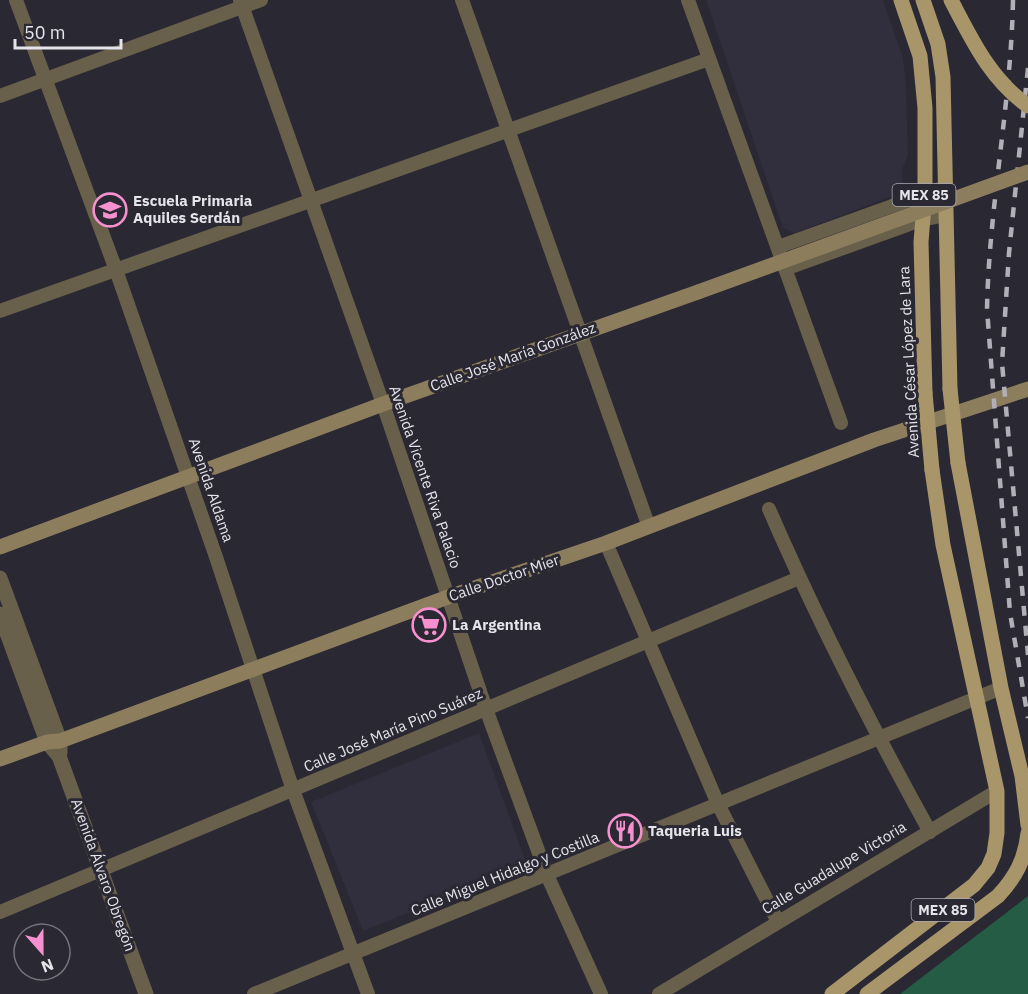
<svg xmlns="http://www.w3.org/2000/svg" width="1028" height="994" viewBox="0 0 1028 994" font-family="'IBM Plex Sans',sans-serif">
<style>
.built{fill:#312e3e}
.green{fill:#245c46}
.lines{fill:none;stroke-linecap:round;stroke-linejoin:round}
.minor{stroke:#69604b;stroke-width:14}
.tertiary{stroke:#69604b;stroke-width:15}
.secondary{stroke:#8c7e5d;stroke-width:15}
.primary{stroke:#a8956a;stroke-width:15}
.rail{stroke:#b1afb7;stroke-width:4.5;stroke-dasharray:10 10;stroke-linecap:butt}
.secondary-bridge{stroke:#8c7e5d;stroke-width:15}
.primary-bridge{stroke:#a8956a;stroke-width:15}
.labels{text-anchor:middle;stroke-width:6;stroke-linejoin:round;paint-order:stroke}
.shield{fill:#2a2832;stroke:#adacb4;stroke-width:1.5}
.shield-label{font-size:14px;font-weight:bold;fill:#e5e4eb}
.poi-label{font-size:15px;font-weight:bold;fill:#e5e4eb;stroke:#2a2832;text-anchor:start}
.street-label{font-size:15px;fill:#e5e4eb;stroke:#2a2832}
</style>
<rect width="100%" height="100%" fill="#2a2832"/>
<g class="built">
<path d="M706,0H883L903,58L906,88L908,155L902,170L903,192L795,233L783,228Z"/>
<path d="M479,733L527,865L363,931L311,802Z"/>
</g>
<path class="green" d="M1028,896V994H900Z"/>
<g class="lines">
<g class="minor">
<path d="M16,0L116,270L216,557L293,790L368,994"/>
<path d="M240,0L383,404L486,709L547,875L601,994"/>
<path d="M462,0L649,527"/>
<path d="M688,0L841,423"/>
<path d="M0,96L261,0"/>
<path d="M778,247L945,187"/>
<path d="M785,269L921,220L946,215"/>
<path d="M0,311L709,59"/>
<path d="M769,509C817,620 872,727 930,832"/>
<path d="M606,543L718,804L778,922"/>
<path d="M0,912L799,578"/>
<path d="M254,994L1001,688"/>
<path d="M659,994L997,791"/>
</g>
<g class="tertiary">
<path d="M0,578L60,741V753"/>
<path d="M0,614L47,742L59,756L146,994"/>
</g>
<g class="secondary">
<path d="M0,547L383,404L698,292"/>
<path d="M0,759L47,742L60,741L448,597L606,543L874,440L1028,389"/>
</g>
<g class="primary">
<path d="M901,0L920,56L925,108V193L921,242L925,393"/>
<path d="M923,0L938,44L943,77L950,389"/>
<path d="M958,463L1001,688L1022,776L1028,825"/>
<path d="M832,994L974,885L988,868L994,854L997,833V791L943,545L932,470"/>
<path d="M867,994L998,896C1016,877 1025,859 1028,833"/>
</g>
<g class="rail">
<path d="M1013,0C1011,104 989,206 987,309L1010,613L1028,718"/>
<path d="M1028,68L1009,253L1002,363L1028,655"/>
</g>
<path class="secondary-bridge" d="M698,292L1028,172"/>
<g class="primary-bridge">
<path d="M951,0C972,40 990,79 1028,106"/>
<path d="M950,389L958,463"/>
<path d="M925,393L932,470"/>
</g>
</g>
<defs>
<g id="school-ring" transform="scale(1.725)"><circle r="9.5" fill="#2a2832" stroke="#f690cf" stroke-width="1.5"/><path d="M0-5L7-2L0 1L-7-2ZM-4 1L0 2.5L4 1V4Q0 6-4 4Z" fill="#f690cf"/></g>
<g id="supermarket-ring" transform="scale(1.725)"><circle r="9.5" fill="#2a2832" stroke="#f690cf" stroke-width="1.5"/><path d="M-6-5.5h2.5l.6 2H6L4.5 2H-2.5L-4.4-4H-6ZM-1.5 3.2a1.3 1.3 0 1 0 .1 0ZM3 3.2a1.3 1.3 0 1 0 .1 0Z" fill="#f690cf"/></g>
<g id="restaurant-ring" transform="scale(1.725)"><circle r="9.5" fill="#2a2832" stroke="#f690cf" stroke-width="1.5"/><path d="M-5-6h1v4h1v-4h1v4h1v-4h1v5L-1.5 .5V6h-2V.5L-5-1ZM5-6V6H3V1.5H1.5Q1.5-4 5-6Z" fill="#f690cf"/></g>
</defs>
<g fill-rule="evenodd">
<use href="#school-ring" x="110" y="210"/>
<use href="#supermarket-ring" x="429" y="625"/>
<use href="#restaurant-ring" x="625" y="831"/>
</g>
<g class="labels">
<g class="shield">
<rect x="892.5" y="184" width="63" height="22" rx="4.5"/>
<rect x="911.5" y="899" width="63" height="22" rx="4.5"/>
</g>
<g class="shield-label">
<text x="924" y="200">MEX 85</text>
<text x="943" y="915">MEX 85</text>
</g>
<g class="poi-label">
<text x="133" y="206">Escuela Primaria<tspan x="133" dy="17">Aquiles Serdán</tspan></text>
<text x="452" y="630">La Argentina</text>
<text x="648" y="836">Taqueria Luis</text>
</g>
<g class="street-label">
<text transform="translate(513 357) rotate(-20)" y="5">Calle José María González</text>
<text transform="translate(909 362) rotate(-93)" y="5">Avenida César López de Lara</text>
<text transform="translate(425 477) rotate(71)" y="5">Avenida Vicente Riva Palacio</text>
<text transform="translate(211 490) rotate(71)" y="5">Avenida Aldama</text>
<text transform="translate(504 578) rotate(-19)" y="5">Calle Doctor Mier</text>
<text transform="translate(393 730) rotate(-23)" y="5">Calle José María Pino Suárez</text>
<text transform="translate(834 868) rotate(-31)" y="5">Calle Guadalupe Victoria</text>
<text transform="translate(505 874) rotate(-22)" y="5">Calle Miguel Hidalgo y Costilla</text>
<text transform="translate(103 875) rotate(70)" y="5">Avenida Álvaro Obregón</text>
</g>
</g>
<g transform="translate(42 952) rotate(159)"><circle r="28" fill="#2a2832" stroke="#75737c" stroke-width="1.5"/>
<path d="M0-4.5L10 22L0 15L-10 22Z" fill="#f690cf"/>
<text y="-9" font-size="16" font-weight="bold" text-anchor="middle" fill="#e5e4eb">N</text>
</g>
<path d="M15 39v9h106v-9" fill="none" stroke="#e5e4eb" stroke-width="3"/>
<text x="24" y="39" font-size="18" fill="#e5e4eb" stroke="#2a2832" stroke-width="4.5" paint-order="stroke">50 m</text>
</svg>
